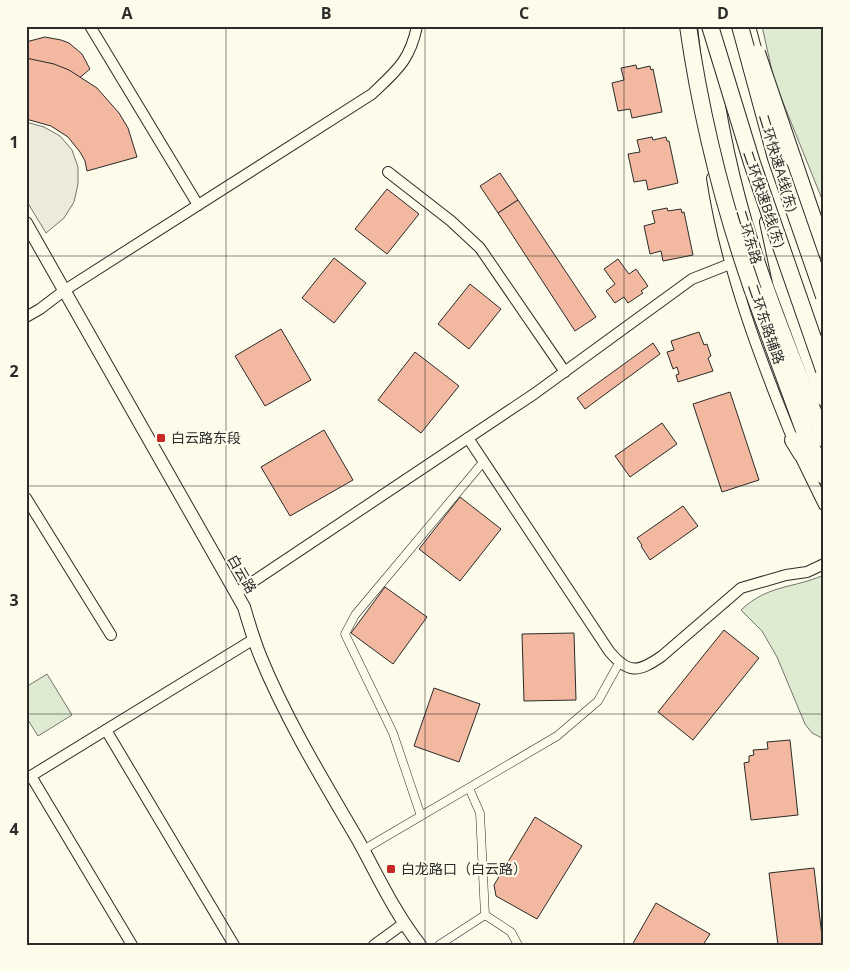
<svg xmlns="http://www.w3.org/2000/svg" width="850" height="971" viewBox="0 0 850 971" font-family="'Open Sans','Noto Sans SC',sans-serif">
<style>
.green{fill:#deebd1;stroke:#74746e}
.parking{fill:#eceadb;stroke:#74746e}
.building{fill:#f2b8a0;stroke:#2b2b2b}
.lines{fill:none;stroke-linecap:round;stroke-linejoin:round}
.pedestrian-casing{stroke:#2b2b2b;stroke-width:9}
.minor-casing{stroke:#2b2b2b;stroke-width:12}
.tertiary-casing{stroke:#2b2b2b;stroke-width:14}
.primary-casing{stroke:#2b2b2b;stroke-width:18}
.trunk-casing{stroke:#2b2b2b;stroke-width:18}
.pedestrian{stroke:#fdfbea;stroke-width:8}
.minor{stroke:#fdfbea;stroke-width:10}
.tertiary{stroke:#fdfbea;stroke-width:12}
.primary{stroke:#fdfbea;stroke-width:16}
.trunk{stroke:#fdfbea;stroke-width:16}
.trunk-bridge-casing{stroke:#2b2b2b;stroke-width:18;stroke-linecap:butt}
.trunk-bridge{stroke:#fdfbea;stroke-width:16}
.grid{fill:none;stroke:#2b2b2b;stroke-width:1;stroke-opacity:0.55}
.poi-dot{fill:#c62828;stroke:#fdfbea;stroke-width:2}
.labels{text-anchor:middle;stroke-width:4;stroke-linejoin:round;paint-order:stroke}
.street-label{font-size:14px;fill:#2b2b2b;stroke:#fdfbea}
.poi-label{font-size:14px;fill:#2b2b2b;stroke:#fdfbea;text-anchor:start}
.neatline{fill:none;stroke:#2b2b2b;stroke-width:2}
.grid-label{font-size:16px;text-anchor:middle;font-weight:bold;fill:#2b2b2b}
</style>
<rect width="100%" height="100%" fill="#fdfbea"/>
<g class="green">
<path d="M762,26H824V204L774,80Z"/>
<path d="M824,575V739L812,733L805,724L777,657L762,631L741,610C769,584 792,589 824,575Z"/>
<path d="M47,674L72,715L38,736L26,717V687Z"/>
</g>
<path class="parking" d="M26,122L44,127L60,136L72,150L78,167V184L74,202L64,218L46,233L26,200Z"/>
<g class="building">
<path d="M45,37L61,40L69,43L82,54L90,69L77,80L61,85L44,84L26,75V42Z"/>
<path d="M26,58L54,64L69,70L97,88L119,113L128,128L137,157L87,171L85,161L80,152L68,137L51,126L26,119Z"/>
<path d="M636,65L637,69L650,66L651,70L653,69L662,112L632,118L630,109L618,111L612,83L624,80L621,68Z"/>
<path d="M652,137L653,140L666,137L667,141H669L678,183L648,190L646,180L634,182L628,154L640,152L637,140Z"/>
<path d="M500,173L518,200L498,213L480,186Z"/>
<path d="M387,189L419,214L387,254L355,229Z"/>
<path d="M518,200L596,317L575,331L498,213Z"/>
<path d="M667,208L668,211L681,209L682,213L684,212L693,255L663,261L661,251L650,254L644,226L655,223L652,211Z"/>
<path d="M334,258L366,283L334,323L302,298Z"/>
<path d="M618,259L629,274L636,269L648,286L641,291L643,293L628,303L624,297L615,303L606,291L615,284L604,269Z"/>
<path d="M470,284L501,309L469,349L438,324Z"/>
<path d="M281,329L311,380L265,406L235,356Z"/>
<path d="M699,332L704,345L707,344L711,356L708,358L713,371L678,382L676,375L679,374L677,367L673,369L667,352L674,350L671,341Z"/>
<path d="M653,343L660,354L585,409L577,398Z"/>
<path d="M415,352L459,386L421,433L378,400Z"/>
<path d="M730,392L759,480L722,492L693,404Z"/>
<path d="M662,423L677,444L630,477L615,456Z"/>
<path d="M324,430L353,480L290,516L261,467Z"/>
<path d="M460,497L501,529L460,581L419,549Z"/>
<path d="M683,506L698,526L650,560L641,546L642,545L637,538Z"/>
<path d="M385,587L427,617L393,664L351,633Z"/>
<path d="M724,630L759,658L693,740L658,712Z"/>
<path d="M574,633L576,700L524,701L522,634Z"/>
<path d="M434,688L480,704L459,762L414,746Z"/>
<path d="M790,740L798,815L751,820L744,763L749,762V756L754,755L753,750L768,749L767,742Z"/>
<path d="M535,817L582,846L537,919L496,896L494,885Z"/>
<path d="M814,868L823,945H778L769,873Z"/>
<path d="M656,903L710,934L703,945H632Z"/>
</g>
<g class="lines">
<g class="pedestrian-casing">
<g id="pedestrian">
<path d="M469,788L480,813L485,915L511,932L518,945"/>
<path d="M421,816L393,733L345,634L355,615L484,461"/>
<path d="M363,850L557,736L598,701L619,663"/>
<path d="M439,945L485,915"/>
</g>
</g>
<g class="minor-casing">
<g id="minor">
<path d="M90,26L198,205"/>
<path d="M750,26L758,56"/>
<path d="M388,172L451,221L480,248L565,372"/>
<path d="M712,178C726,270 760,359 795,445"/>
<path d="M26,317L40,309L65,290L372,94C396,71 410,61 417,26"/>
<path d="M468,438L609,651C628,674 638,673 662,656L741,588L786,575L807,572L824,564"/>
<path d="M801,458L824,505"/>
<path d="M26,498L111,635"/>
<path d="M236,593L534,394L692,279L730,264"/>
<path d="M106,730L234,945"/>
<path d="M31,776L132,945"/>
<path d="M26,779L254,639"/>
<path d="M374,945L403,924"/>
</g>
</g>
<g class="tertiary-casing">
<g id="tertiary">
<path d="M26,223L244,607C249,624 254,641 261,658C287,721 323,780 358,840C378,876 394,912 420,945"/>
<path d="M797,251L803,273L824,328"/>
</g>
</g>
<g class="primary-casing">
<g id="primary">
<path d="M706,26C713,93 725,158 744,223C766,296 796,368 824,439"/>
<path d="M726,26L754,131L762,180"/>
<path d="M763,165L789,227L797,251"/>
<path d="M768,222L781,282L824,398"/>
<path d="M793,440L801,453L824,476"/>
</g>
</g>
<g class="trunk-casing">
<g id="trunk">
<path d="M793,159L824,250"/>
<path d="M753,291L806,436L824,473"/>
</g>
</g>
<use href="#pedestrian" class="pedestrian"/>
<use href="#minor" class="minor"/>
<use href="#tertiary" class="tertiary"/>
<use href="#primary" class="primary"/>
<use href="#trunk" class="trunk"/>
<g class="trunk-bridge-casing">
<g id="trunk-bridge">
<path d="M688,26C701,117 723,205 753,291"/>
<path d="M710,26L752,163L824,370"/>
<path d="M740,26L776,158L824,296"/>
<path d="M757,53L793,159"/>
</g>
</g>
<use href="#trunk-bridge" class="trunk-bridge"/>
</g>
<path class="grid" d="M226,26V945M425,26V945M624,26V945M26,256H824M26,486H824M26,714H824"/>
<g class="poi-dot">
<rect x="156" y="433" width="10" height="10" rx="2.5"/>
<rect x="386" y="864" width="10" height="10" rx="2.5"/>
</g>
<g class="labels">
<g class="street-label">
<text transform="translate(778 163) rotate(73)" y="5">二环快速A线(东)</text>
<text transform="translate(764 199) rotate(71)" y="5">二环快速B线(东)</text>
<text transform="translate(749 237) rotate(73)" y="5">二环东路</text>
<text transform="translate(766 324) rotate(71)" y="5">二环东路辅路</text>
<text transform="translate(242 574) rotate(60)" y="5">白云路</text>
</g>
<g class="poi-label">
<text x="171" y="443">白云路东段</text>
<text x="401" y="874">白龙路口（白云路）</text>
</g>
</g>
<rect width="850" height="971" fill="none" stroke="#fdfbea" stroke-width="55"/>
<rect x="28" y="28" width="794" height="916" class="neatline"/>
<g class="grid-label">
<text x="127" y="19">A</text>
<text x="326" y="19">B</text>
<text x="524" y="19">C</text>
<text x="723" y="19">D</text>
<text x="14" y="148">1</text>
<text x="14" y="377">2</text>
<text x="14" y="606">3</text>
<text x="14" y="835">4</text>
</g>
</svg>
